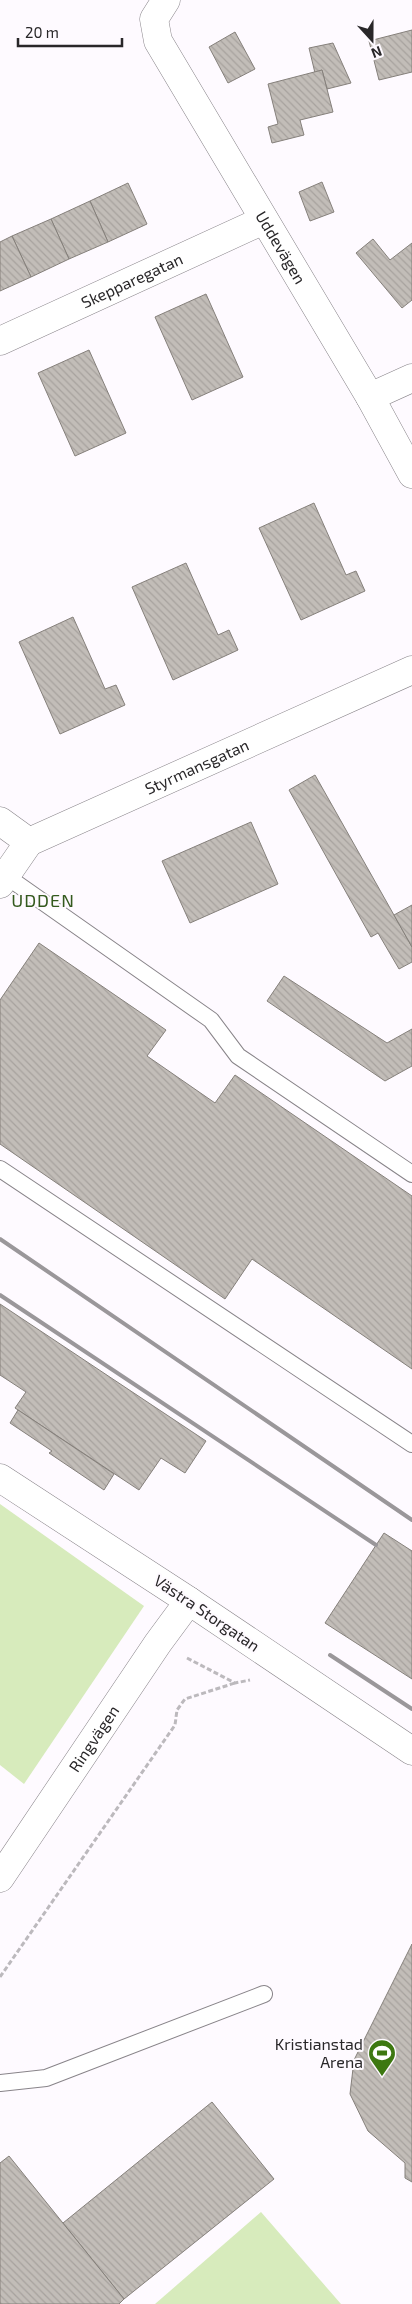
<svg xmlns="http://www.w3.org/2000/svg" width="412" height="2304" viewBox="0 0 412 2304" font-family="'Exo 2',sans-serif">
<style>
.green{fill:#d7ebbc}
.building{fill:url(#building-back-hatch);stroke:#85807b}
.lines{fill:none;stroke-linecap:round;stroke-linejoin:round}
.lane-casing{stroke:#888489;stroke-width:18}
.street-casing{stroke:#888489;stroke-width:29}
.secondary-casing{stroke:#888489;stroke-width:29}
.path{stroke:#bcb9bd;stroke-width:3;stroke-dasharray:5 2.5;stroke-linecap:butt}
.lane{stroke:#fff;stroke-width:16}
.street{stroke:#fff;stroke-width:28}
.secondary{stroke:#fff;stroke-width:28}
.rail{stroke:#9a979a;stroke-width:4}
.labels{text-anchor:middle;stroke-width:4;stroke-linejoin:round;paint-order:stroke}
.street-label{font-size:16px;fill:#292729;stroke:#fefaff}
.poi-label{font-size:16px;fill:#292729;stroke:#fefaff;text-anchor:end}
.neighbourhood-label{font-size:18px;letter-spacing:1px;fill:#345a1e;stroke:#fefaff}
</style>
<defs>
<pattern id="building-back-hatch" width="6" height="6" patternUnits="userSpaceOnUse" patternTransform="scale(1.25)"><rect width="6" height="6" fill="#c2bdb8"/><path d="M-1 5l2 2M0 0l6 6M5-1l2 2" fill="none" stroke="#a7a29e"/></pattern>
</defs>
<rect width="100%" height="100%" fill="#fefaff"/>
<g class="green">
<path d="M0,1504L144,1606L24,1784L0,1765Z"/>
<path d="M261,2212L341,2304H155Z"/>
</g>
<g class="building">
<path d="M412,30V72L379,80L369,41Z"/>
<path d="M235,32L255,69L228,83L209,47Z"/>
<path d="M333,43L351,83L327,89L322,70L315,73L309,48Z"/>
<path d="M322,70L333,112L300,120L304,135L272,143L268,127L278,124L268,84Z"/>
<path d="M322,182L334,212L310,221L299,192Z"/>
<path d="M128,183L147,224L108,242L90,201Z"/>
<path d="M90,201L108,242L69,259L51,219Z"/>
<path d="M51,219L69,259L31,277L12,236Z"/>
<path d="M12,236L31,277L0,291V242Z"/>
<path d="M373,239L390,260L412,243V300L402,308L356,253Z"/>
<path d="M206,294L243,377L192,400L155,317Z"/>
<path d="M89,350L126,433L75,456L38,373Z"/>
<path d="M314,503L346,575L356,571L365,591L301,620L259,528Z"/>
<path d="M186,563L218,635L229,630L238,650L173,680L132,587Z"/>
<path d="M73,617L105,689L116,685L125,705L60,734L19,642Z"/>
<path d="M315,775L412,947V962L399,969L378,933L371,937L289,790Z"/>
<path d="M251,822L278,884L190,923L162,861Z"/>
<path d="M412,905V947L394,915Z"/>
<path d="M39,943L166,1030L147,1056L215,1103L235,1075L412,1196V1369L252,1259L225,1299L0,1144V1000Z"/>
<path d="M284,976L387,1043L412,1029V1066L385,1081L267,1001Z"/>
<path d="M0,1304L206,1441L185,1473L161,1458L139,1490L15,1408L26,1392L0,1375Z"/>
<path d="M18,1410L114,1474L104,1490L49,1453L52,1451L10,1423Z"/>
<path d="M384,1533L412,1551V1679L325,1623Z"/>
<path d="M412,1944V2182L405,2178V2163L368,2131L350,2094L354,2060Z"/>
<path d="M212,2102L274,2179L124,2299L63,2223Z"/>
<path d="M9,2156L124,2299L119,2304H0V2163Z"/>
</g>
<g class="lines">
<g class="lane-casing">
<g id="lane">
<path d="M6,876L211,1020L238,1056L412,1174"/>
<path d="M0,1169L412,1444"/>
<path d="M0,2083L46,2078L264,1994"/>
</g>
</g>
<g class="street-casing">
<g id="street">
<path id="s1" d="M166,0L154,19L158,41L370,397L412,474"/>
<path id="s2" d="M0,341L264,220"/>
<path d="M370,397L412,378"/>
<path d="M0,821L29,842"/>
<path id="s3" d="M0,884L29,842L412,670"/>
<path d="M0,1478L189,1601"/>
</g>
</g>
<g class="secondary-casing">
<g id="secondary">
<path id="s4" d="M0,1878L158,1643L189,1601L412,1751"/>
</g>
</g>
<g class="path">
<path d="M187,1658L235,1683L250,1680"/>
<path d="M0,1977L175,1725L177,1710L185,1699L235,1683"/>
</g>
<use href="#lane" class="lane"/>
<use href="#street" class="street"/>
<use href="#secondary" class="secondary"/>
<g class="rail">
<path d="M0,1239L412,1520"/>
<path d="M0,1295L376,1545"/>
<path d="M330,1655L412,1709"/>
</g>
</g>
<defs>
<g id="stadium-pin" transform="scale(1.4375)"><path d="M0 17L-7.5 6A9.5 9.5 0 1 1 7.5 6Z" fill="#3d7811" stroke="#fefaff"/><path d="M0-5a6.5 5 0 1 0 0 10a6.5 5 0 1 0 0-10ZM-3.5-1.8h7v3.6h-7Z" fill="#fff"/></g>
</defs>
<g fill-rule="evenodd">
<use href="#stadium-pin" x="382" y="2053"/>
</g>
<g class="labels">
<g class="street-label">
<text dy="6" stroke="none"><textPath href="#s1" startOffset="285">Uddevägen</textPath></text>
<text dy="6" stroke="none"><textPath href="#s2" startOffset="145">Skepparegatan</textPath></text>
<text dy="6" stroke="none"><textPath href="#s3" startOffset="235">Styrmansgatan</textPath></text>
<text transform="translate(207 1613) rotate(34)" y="6">Västra Storgatan</text>
<text dy="6" stroke="none"><textPath href="#s4" startOffset="168">Ringvägen</textPath></text>
</g>
<g class="poi-label">
<text x="363" y="2050">Kristianstad<tspan x="363" dy="18">Arena</tspan></text>
</g>
<g class="neighbourhood-label">
<text x="43" y="907">UDDEN</text>
</g>
</g>
<g transform="translate(372 40) rotate(159)" stroke="#fefaff" stroke-width="4" paint-order="stroke">
<path d="M0-4L9 19L0 12L-9 19Z" fill="#292729"/>
<text y="-8" font-size="14" font-weight="bold" text-anchor="middle" fill="#292729">N</text>
</g>
<path d="M18 38v8h104v-8" fill="none" stroke="#292729" stroke-width="2.5"/>
<text x="25" y="38" font-size="15" fill="#292729" stroke="#fefaff" stroke-width="4" paint-order="stroke">20 m</text>
</svg>
